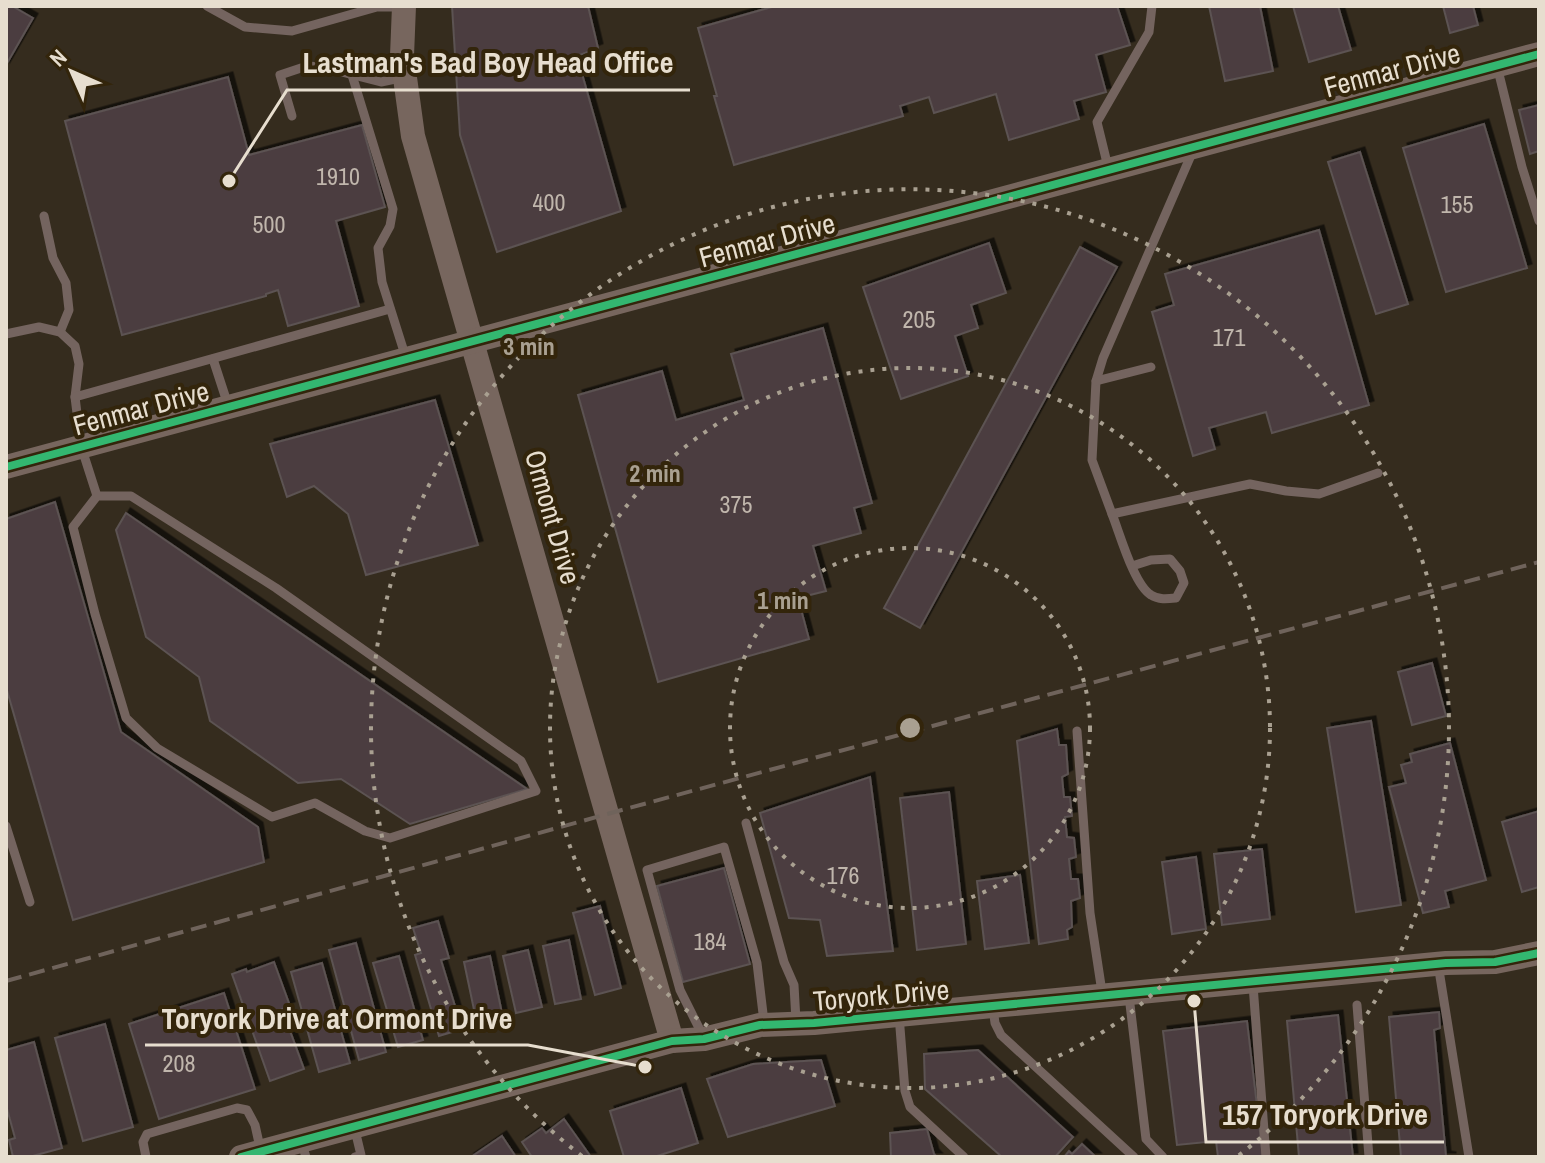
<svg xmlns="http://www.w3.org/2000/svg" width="1545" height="1163" viewBox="0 0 1545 1163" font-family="'Archivo Narrow',sans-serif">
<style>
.building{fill:#4c3e41;stroke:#5c5352;stroke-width:2;filter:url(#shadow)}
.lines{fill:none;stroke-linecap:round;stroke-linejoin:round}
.lane{stroke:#74645f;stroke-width:9}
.secondary{stroke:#77665e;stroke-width:24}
.rail{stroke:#6f635b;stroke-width:4;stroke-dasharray:16 8;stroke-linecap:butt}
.cycleway-casing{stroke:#33250b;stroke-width:13}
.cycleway{stroke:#33b770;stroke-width:8}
.ring{fill:none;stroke:#a9a091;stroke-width:4;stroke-dasharray:4 8}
.labels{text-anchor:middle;stroke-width:8;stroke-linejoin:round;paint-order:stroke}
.number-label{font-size:24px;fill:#c0b6ac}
.street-label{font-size:28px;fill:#e7decf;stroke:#33250b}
.centre{fill:#a9a091;stroke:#33250b;stroke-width:4}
.ring-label{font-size:24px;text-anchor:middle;font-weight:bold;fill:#a9a091;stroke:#33250b;stroke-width:8;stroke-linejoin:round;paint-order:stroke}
.leader{fill:none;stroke:#e7decf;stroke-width:3}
.callout-dot{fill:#e7decf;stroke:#33250b;stroke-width:3}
.callout-label{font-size:30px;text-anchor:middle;font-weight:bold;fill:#e7decf;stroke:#33250b;stroke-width:8;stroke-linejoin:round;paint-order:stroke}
</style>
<defs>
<filter id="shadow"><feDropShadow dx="4.5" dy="-4.5" stdDeviation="0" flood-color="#0009"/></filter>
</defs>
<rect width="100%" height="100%" fill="#352c1e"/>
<g class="building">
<path d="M6,6H12L33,18L6,65Z"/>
<path d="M452,6H588L598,48L577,56L621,211L497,252L460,135Z"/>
<path d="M775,6H1117L1130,45L1096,55L1106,92L1074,101L1079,119L1009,140L996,94L934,113L929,97L900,106L903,116L734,165L714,96H717L698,28Z"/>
<path d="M1209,6H1260L1273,71L1225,81Z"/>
<path d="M1293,6H1338L1351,50L1309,62Z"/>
<path d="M1443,6H1473L1478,25L1450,33Z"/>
<path d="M228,77L249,155L362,125L385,207L336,221L359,306L288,326L278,290L266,294V296L122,335L65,121Z"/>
<path d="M1539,105V151L1530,154L1519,110Z"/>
<path d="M1484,124L1527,268L1446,292L1403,148Z"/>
<path d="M1360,152L1408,304L1376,314L1328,162Z"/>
<path d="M1319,230L1369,405L1272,433L1266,412L1209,428L1215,449L1193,456L1152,312L1174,305L1165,274Z"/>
<path d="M989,243L1006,293L971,305L978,328L955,336L968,376L901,399L863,287Z"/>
<path d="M1080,247L1117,267L920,628L884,608Z"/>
<path d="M823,328L872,503L854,508L861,533L813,546L826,591L798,598L809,639L658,682L578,395L662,371L676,420L744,400L731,354Z"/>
<path d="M435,400L478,545L366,575L348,514L314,486L287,497L270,444Z"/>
<path d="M55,502L121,732L258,827L264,862L73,920L6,687V519Z"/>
<path d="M126,513L527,789L410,824L341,779L298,783L210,721L199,677L146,637L116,530Z"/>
<path d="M1432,663L1446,716L1412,725L1398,672Z"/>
<path d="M1371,721L1401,905L1356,912L1327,728Z"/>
<path d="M1057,729L1059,745H1066L1068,774L1062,777L1064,797H1070L1072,816L1065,817L1067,837L1074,838L1076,857L1069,859L1071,879H1078L1080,898L1071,901L1072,927L1067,930L1068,939L1039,944L1017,741Z"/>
<path d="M1450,743L1486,880L1445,891L1449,907L1423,913L1389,787L1406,783L1401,765L1412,762L1410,754Z"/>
<path d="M870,777L893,951L827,956L820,920L789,918L760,813Z"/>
<path d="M949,792L966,944L917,950L900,798Z"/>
<path d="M1539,811V887L1522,892L1502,822Z"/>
<path d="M1262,849L1270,919L1222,925L1214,854Z"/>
<path d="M1196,857L1206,929L1172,934L1162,862Z"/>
<path d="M724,868L750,964L683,982L657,886Z"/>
<path d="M1020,875L1029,943L985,949L977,881Z"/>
<path d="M600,906L621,988L595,995L573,913Z"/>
<path d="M438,921L449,958L441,960L462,1029L439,1036L415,955L421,953L413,928Z"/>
<path d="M569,940L581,999L555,1004L543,946Z"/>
<path d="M356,943L386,1052L359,1060L329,950Z"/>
<path d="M528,950L542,1007L516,1013L503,956Z"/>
<path d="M399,956L423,1040L398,1047L373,963Z"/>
<path d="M490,956L503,1018L477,1024L464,962Z"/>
<path d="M274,962L290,1006L282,1009L304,1069L270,1081L232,974L246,969L247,972Z"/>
<path d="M322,963L350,1063L319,1072L291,972Z"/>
<path d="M224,993L255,1089L159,1119L129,1024Z"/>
<path d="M1439,1012L1440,1028L1434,1030L1446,1156L1452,1157H1401L1389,1017Z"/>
<path d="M1338,1015L1353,1157H1299L1287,1021Z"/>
<path d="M1247,1021L1263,1157H1218L1216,1141L1177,1145L1163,1031Z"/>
<path d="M105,1024L133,1127L83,1141L55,1038Z"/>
<path d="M34,1042L62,1148L29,1157H13L9,1140L15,1138L6,1105V1050Z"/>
<path d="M978,1050L1073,1137L1055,1157H1002L925,1089L924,1054Z"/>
<path d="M821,1060L835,1106L728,1137L707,1079L753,1064Z"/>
<path d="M681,1088L698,1143L654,1157H624L610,1111Z"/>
<path d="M564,1119L591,1157H532L522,1142L542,1128L546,1133Z"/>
<path d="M927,1129L934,1154L937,1157H891L890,1133Z"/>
<path d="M502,1136L516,1157H471Z"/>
<path d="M1082,1144L1096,1157H1064L1069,1151L1072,1154Z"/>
</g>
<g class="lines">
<g class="lane">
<path d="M207,6L245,27L292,31L377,7H401"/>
<path d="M1497,66L1522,167L1539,221"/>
<path d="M352,75L393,209L390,226L378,248L382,282L406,358"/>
<path d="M292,116L280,75L307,66L322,67L381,82L405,77"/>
<path d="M1192,153L1103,358L1096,381L1092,460L1112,514L1250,484L1286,491L1319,494L1378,473"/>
<path d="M1108,167L1097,122L1149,32L1152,6"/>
<path d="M44,216L53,258L66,283L69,310L60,332"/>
<path d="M6,334L39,327L60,332L75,346L79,364L75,397"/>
<path d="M213,359L228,405"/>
<path d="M1096,381L1151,367"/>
<path d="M97,496H131L276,588L521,761L536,791L390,838L365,831L315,803L272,817L157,748L126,718L95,614L73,527L97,496L81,446L75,397L390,309"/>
<path d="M1112,514C1120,534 1134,585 1151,595C1159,600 1167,599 1176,598L1184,583L1180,571L1170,559L1151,560L1132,566"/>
<path d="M1077,731L1090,913L1102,992"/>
<path d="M746,823L784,962L794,985L796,1021"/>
<path d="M6,826L30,902"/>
<path d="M1438,964L1469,1157"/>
<path d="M1253,985L1266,1157"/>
<path d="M1129,996L1146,1139L1163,1157"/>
<path d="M1357,1005L1369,1157"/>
<path d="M993,1008L995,1023L1001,1035L1134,1157"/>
<path d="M899,1015L905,1091L910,1107L964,1157"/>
<path d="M703,1036L680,990L647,870L724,847L757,963L764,1022"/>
<path d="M301,1141L306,1157"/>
<path d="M146,1157L143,1142L147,1134L237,1108L247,1110L255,1125L261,1152"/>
<path d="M355,1157L361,1155L355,1130"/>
</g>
<g class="secondary">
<path d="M404,6L402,56L413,136L672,1041"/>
<path d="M6,467L1539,54"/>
<path d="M241,1157L672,1041L704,1039L760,1025L814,1023L1446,963L1495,962L1539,953"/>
</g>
<path class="rail" d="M6,981L629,808L1539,562"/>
<g class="cycleway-casing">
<g id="cycleway">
<path d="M6,467L1539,54"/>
<path d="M241,1157L672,1041L704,1039L760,1025L814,1023L1446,963L1495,962L1539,953"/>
</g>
</g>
<use href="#cycleway" class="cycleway"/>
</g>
<g class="ring">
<circle cx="910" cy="728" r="180"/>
<circle cx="910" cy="728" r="360"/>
<path d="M582 1156A539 539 0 1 1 1238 1156"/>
</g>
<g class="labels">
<g class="number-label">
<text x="338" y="185">1910</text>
<text x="549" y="211">400</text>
<text x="1457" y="213">155</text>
<text x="269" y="233">500</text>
<text x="919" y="328">205</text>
<text x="1229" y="346">171</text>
<text x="736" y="513">375</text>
<text x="843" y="884">176</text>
<text x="710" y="950">184</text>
<text x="179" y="1072">208</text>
</g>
<g class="street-label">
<text transform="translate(1392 70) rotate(-15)" y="10">Fenmar Drive</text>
<text transform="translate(767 240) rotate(-15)" y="10">Fenmar Drive</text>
<text transform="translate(141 408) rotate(-15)" y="10">Fenmar Drive</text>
<text transform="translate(553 517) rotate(74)" y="10">Ormont Drive</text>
<text transform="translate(881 995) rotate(-5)" y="10">Toryork Drive</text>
</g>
</g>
<circle cx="910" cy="728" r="12" class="centre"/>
<g class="ring-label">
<text x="529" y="355">3 min</text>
<text x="655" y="482">2 min</text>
<text x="783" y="609">1 min</text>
</g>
<path class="leader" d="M229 181L287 90H690M645 1067L528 1045H145M1194 1001L1206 1142H1444"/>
<g class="callout-dot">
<circle cx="229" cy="181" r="8"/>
<circle cx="645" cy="1067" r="8"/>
<circle cx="1194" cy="1001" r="8"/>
</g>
<g class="callout-label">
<text x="488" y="73">Lastman's Bad Boy Head Office</text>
<text x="337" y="1029">Toryork Drive at Ormont Drive</text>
<text x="1325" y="1125">157 Toryork Drive</text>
</g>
<rect width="1545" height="1163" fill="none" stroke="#e7decf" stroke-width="16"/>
<g transform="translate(72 72) rotate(315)" stroke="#33250b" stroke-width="6" paint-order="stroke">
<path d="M0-6L14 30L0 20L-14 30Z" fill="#e7decf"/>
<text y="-12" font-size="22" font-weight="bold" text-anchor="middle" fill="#e7decf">N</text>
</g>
</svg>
